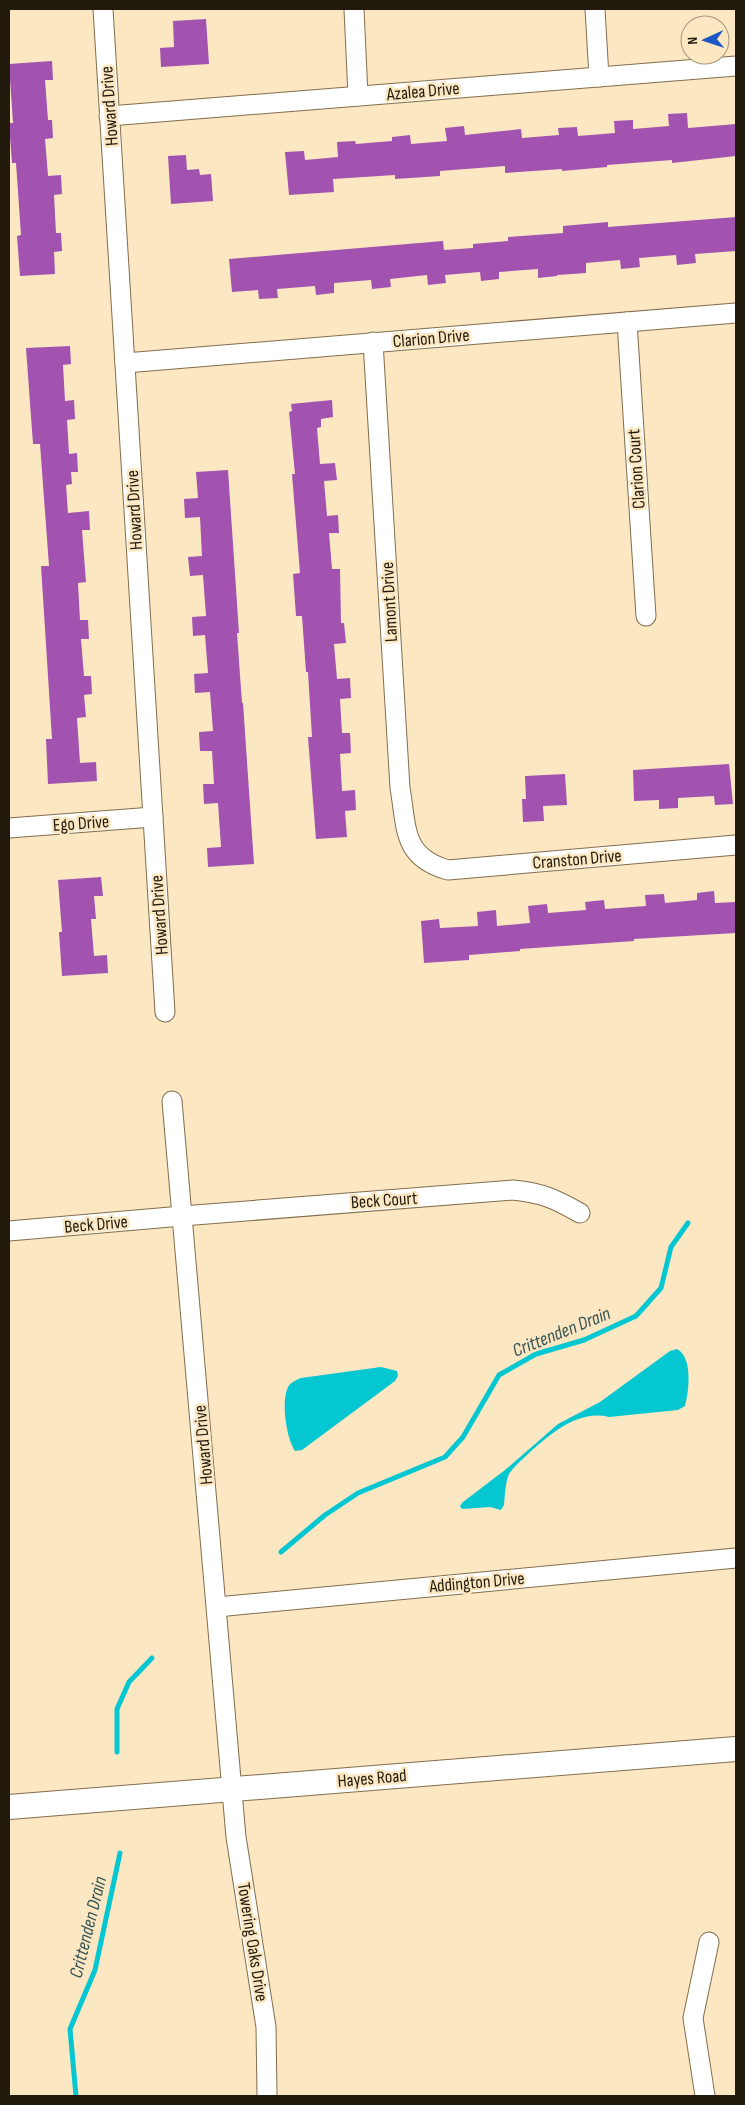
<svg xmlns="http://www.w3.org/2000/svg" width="745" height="2105" viewBox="0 0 745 2105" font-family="'Sofia Sans Condensed',sans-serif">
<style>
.water{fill:#04c7d1}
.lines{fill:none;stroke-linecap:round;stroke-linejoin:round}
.stream{stroke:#04c7d1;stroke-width:5}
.building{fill:#a253b0}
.minor-casing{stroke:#806e4d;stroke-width:21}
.tertiary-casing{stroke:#806e4d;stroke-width:26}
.minor{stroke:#fff;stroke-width:19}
.tertiary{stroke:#fff;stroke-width:24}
.labels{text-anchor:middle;stroke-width:5;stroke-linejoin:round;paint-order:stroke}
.street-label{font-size:18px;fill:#211a0d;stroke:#fce7c3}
.water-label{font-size:19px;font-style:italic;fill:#345456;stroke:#fce7c3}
</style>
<rect width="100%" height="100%" fill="#fce7c3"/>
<g class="water">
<path d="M677,1349C693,1357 689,1391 685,1406L678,1410L609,1417C578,1409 549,1435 528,1454C522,1460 513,1467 509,1474C505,1483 505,1496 504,1505L501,1510L490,1507L462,1509L460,1506L463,1502L505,1470L558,1424L600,1402L670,1351Z"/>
<path d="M381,1367L397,1371L398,1376L395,1381L302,1450L295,1451C286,1438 281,1401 288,1387C291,1382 296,1380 301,1378Z"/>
</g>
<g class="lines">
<g class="stream">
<path d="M281,1552L325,1515L358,1493L445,1457L463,1437L499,1375L536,1354L584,1340L636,1316L661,1288L671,1247L688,1223"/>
<path d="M117,1752V1709L129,1682L152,1658"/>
<path d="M76,2096L70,2029L95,1970L120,1853"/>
</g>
</g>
<g class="building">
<path d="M206,19L209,64L161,67L160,48L174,47L173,21Z"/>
<path d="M52,61L53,80H45L48,120H52L53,138L45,139L48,176L61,175L62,194L54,195L56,233H61L62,251L54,252L55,274L20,276L17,236L21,235L16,163H12L9,123H13L9,64Z"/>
<path d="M687,113L688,128L736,124V156L672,163V160L607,165V167L562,171V169L505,173V166L440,171V176L395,179V175L333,179L334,192L289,195L285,152L304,151L305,160L338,157L337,142L355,141L356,144L392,141V137L410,135L411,144L447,141L445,128L464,126L465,135L521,129L522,138L559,135L558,128L577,127L578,136L615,133L614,121L633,120V129L669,126L668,114Z"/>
<path d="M186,155L187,170L199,169L200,175L211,174L213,201L171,204L168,156Z"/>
<path d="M736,217V251L695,254L696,263L677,265L676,255L639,258L640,267L621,269L620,260L586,263V273L557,275V276L538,278V269L499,272V279L481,281L480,272L445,275L446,283L428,285L427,275L390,279L391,287L372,289L371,280L334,283V293L316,295L315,286L277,289L278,298L259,299L258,290L232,292L229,259L443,241L444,250L473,248V244L508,241V237L563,233V226L608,222V227Z"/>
<path d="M70,346L71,364L63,365L65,401L74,400L75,419L67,420L69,454L77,453L78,472H71L72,484L66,485L68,513L89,511L90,530H82L86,582L78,583L80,620H88L89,639H81L84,676H91L92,694L84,695L86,717L77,718L80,763L96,762L97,781L48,784L46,739H52L41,566H49L40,444H33L26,348Z"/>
<path d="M332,400L333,417L321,419V427L317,428L320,464L335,463L337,480L324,481L327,516L338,515L339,533H329L332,569H340L341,623H344L346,643L334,644L337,679L350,678L351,698L340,699L342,733H350L351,753L340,754L342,791L355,790L356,810L345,811L347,837L316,839L308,737H312L308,672H306L302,616H296L293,574L300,573L292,474H295L289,412L292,411L291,404Z"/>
<path d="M228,470L239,633H237L242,703H243L254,864L208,867L207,848L221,847L218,803L204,804L203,784H214L212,751H200L199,732L213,731L210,692L195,693L194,674L208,673L205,635L193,636L192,617L206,616L203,575L190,576L188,557L202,556L200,517L185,518L184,499L198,498L196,472Z"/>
<path d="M729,764L733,804L715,805L714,796L678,798V808L659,809V800L634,801L633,770Z"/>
<path d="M565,774L567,805L543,806L544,821L523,822L522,799H526L525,776Z"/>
<path d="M101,877L103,896H94L96,919H91L94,956L107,955L108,973L62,976L59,932H62L58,880Z"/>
<path d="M714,891L715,903L736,902V933L634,939V941L520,949V951L469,955V960L424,963L421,921L439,919L440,928L478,926L477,912L496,910L497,926L530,923L528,906L547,904L548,913L586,910L585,902L604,900L605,909L646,906L645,895L664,894L665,903L697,900V893Z"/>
</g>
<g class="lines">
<g class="minor-casing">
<g id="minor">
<path d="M103,9L165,1012"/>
<path d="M354,9L358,96"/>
<path d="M595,9L599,77"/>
<path d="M109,116L736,66"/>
<path d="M627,322L646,616"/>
<path d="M373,342L400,788C407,828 402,857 448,870L736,845"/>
<path d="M125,363L736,313"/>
<path d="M9,828L153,817"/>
<path d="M172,1101L236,1837L266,2027L267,2096"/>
<path d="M9,1231L182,1216L513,1190C543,1193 555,1199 580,1213"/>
<path d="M217,1607L736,1558"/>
<path d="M705,2096L693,2018L709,1942"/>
</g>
</g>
<g class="tertiary-casing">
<path id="tertiary" d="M9,1807L736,1749"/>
</g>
<use href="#minor" class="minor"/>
<use href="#tertiary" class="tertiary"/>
</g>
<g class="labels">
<g class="street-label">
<text transform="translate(423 91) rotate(-5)" y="6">Azalea Drive</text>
<text transform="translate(109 106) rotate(-94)" y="6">Howard Drive</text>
<text transform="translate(431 338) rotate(-5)" y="6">Clarion Drive</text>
<text transform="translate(636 469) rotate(-94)" y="6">Clarion Court</text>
<text transform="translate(134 510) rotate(-93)" y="6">Howard Drive</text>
<text transform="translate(389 602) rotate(-93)" y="6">Lamont Drive</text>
<text transform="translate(81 823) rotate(-4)" y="6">Ego Drive</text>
<text transform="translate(577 859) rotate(-5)" y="6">Cranston Drive</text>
<text transform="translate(159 915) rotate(-94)" y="6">Howard Drive</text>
<text transform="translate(384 1200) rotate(-4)" y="6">Beck Court</text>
<text transform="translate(96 1224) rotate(-5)" y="6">Beck Drive</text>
<text transform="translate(203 1445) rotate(-95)" y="6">Howard Drive</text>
<text transform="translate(477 1582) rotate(-5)" y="6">Addington Drive</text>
<text transform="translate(372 1778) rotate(-5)" y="6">Hayes Road</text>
<text transform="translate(253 1942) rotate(81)" y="6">Towering Oaks Drive</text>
</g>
<g class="water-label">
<text transform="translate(561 1331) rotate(-22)" y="7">Crittenden Drain</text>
<text transform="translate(87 1927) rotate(-76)" y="7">Crittenden Drain</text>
</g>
</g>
<rect width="745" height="2105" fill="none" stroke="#211a0d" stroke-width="20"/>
<g transform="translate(705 40) rotate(267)"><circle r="24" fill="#fce7c3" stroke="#a4957a"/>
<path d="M0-4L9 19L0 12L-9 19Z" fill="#1c57c3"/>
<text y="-8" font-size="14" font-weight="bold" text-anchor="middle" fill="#211a0d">N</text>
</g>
</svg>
